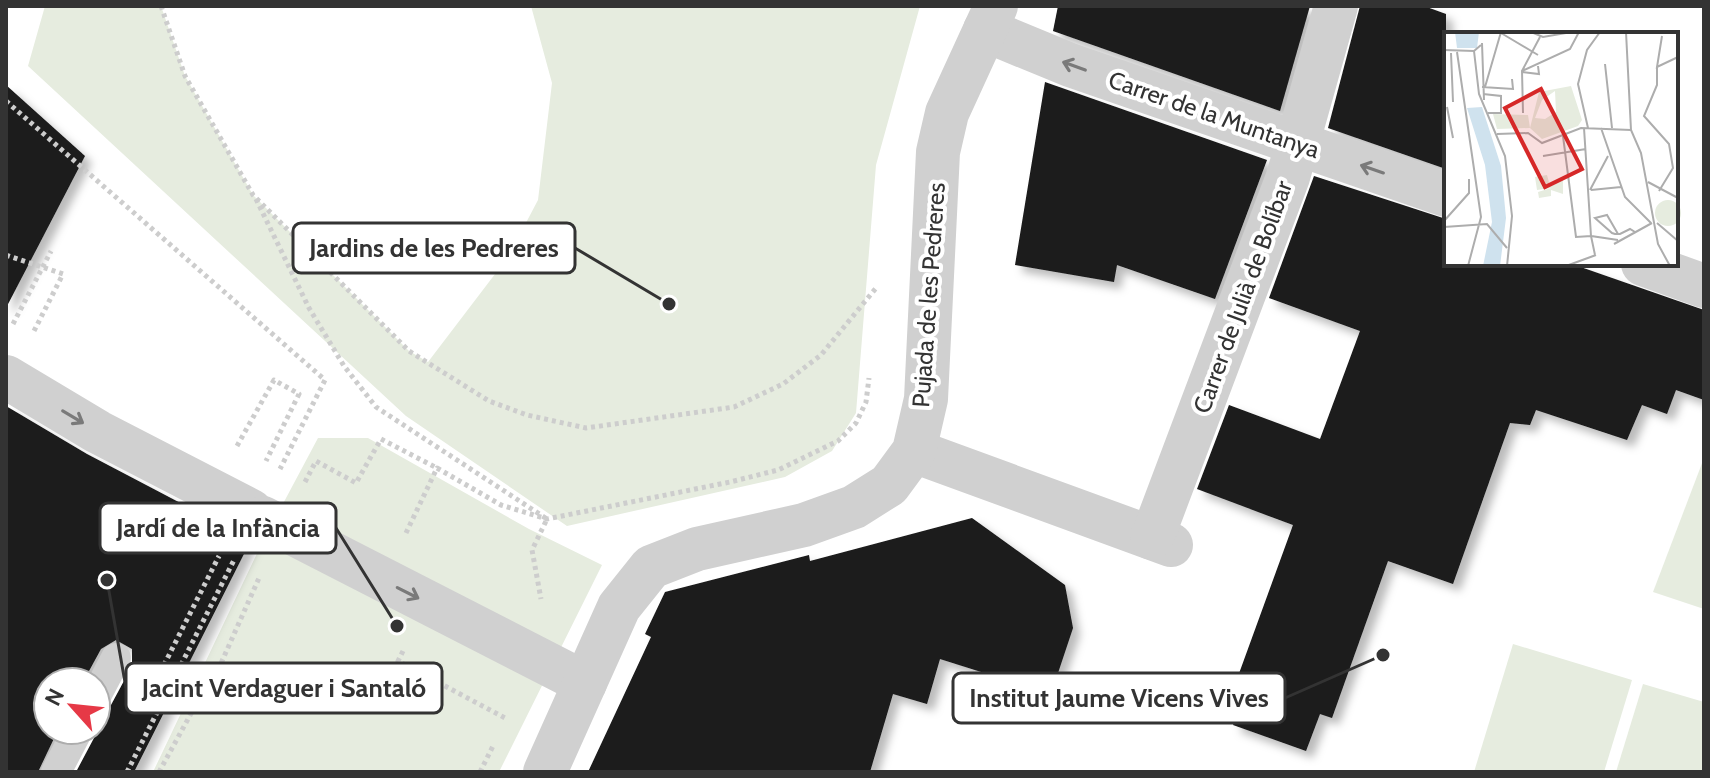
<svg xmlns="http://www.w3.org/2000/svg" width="1710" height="778" viewBox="0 0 1710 778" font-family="Cabin,sans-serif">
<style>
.green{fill:#e6ecdf}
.building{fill:#1a1a1a;filter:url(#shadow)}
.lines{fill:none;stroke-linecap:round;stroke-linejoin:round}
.path{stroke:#cdcdcd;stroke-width:5;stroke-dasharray:4 4;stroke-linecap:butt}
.lane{stroke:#d0d0d0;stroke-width:30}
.street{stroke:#d0d0d0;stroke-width:44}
.oneway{stroke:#7a7a7a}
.labels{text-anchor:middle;stroke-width:8;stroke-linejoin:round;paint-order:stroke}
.street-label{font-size:24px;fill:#333;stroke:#fff}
.inset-road{fill:none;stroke:#adadad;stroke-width:2}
.view{fill:#d62828;fill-opacity:0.15;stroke:#d62828;stroke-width:4}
.inset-edge{fill:none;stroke:#333;stroke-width:4}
.leader{fill:none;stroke:#333;stroke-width:3}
.callout-dot{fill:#333;stroke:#fff;stroke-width:3}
.callout{fill:#fff;stroke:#333;stroke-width:3}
.callout-label{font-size:26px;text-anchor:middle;font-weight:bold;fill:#333}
</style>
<defs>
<filter id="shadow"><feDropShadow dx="7" dy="7" stdDeviation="4" flood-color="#0004"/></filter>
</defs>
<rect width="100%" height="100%" fill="#fff"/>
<g class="green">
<path d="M45,6H161L185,76L253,195L409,351L428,362L508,257L538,200L552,83L531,6H920L876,165L856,413L832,451L785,477L567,526L406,416L28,66Z"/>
<path d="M318,438H368L529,529L602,565L499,772H153L261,545Z"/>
<path d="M1704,458V609L1653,592Z"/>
<path d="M1513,644L1632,680L1604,772H1474Z"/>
<path d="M1643,684L1704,702V772H1616Z"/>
</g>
<g class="building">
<path d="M1058,6H1310L1280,111L1053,31Z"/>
<path d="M1360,6H1424L1446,14V169L1328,128Z"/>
<path d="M1045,82L1267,160L1215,299L1117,265L1114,282L1015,265Z"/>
<path d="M6,85L85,156L6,308Z"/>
<path d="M1314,176L1446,219V264H1572L1704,310V400L1676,390L1667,414L1642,405L1627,440L1536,410L1530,425L1510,423L1453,584L1388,561L1332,718L1320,714L1306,751L1233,725L1237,716L1225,712L1293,525L1197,489L1229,405L1320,439L1360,331L1269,298Z"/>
<path d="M6,406L87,454L251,540L134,772H76L94,738L96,714L111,705L132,666V649L116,640L101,649L83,682H48V730H58L38,772H6Z"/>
<path d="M972,518L1065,585L1073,628L1051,694L940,659L927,704L893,694L870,772H588L651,637L645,634L665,592L809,555L810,561Z"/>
</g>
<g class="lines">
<g class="path">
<path d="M161,6L185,76L253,195L409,351L489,401L527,415L586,428L734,407L783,384L821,355L876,288"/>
<path d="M6,101L325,380L280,469"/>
<path d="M256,199L309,308L344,366L376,407L547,519L532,550L541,599"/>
<path d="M6,255L63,274L34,331"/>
<path d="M13,324L51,251"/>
<path d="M237,446L274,380L299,394L266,461"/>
<path d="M305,482L316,461L356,483L381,439L437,468"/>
<path d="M406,533L437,468L501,505L547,519L730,482L778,470L838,441L856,423L866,402L869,378"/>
<path d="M403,651L398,661L507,719"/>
<path d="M164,665L219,556"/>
<path d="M127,772L234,560"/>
<path d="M159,772L199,699L206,697L259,578"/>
<path d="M480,772L494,744"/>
</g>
<g class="lane">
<path d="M96,696L116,658"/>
<path d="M56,772L78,730"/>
</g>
<g class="street">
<path d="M985,30L1070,65L1446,195"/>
<path d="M1643,264L1704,286"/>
<path d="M6,377L98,432L251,511"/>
<path d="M914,451L1171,545"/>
<path d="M263,518L585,683"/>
<path d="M1152,538L1288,177L1336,6"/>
<path d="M545,772L619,607L651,567L697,549L804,525L854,507L889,485L914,451L926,399L938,152L947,113L996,6"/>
</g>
</g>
<defs><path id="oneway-shaft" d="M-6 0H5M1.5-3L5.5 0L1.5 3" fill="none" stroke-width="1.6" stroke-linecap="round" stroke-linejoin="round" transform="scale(2)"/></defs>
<g class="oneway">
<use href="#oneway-shaft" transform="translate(1074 66) rotate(-160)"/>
<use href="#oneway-shaft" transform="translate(1372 169) rotate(-161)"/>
<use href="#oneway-shaft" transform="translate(73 417) rotate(31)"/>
<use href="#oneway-shaft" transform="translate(408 593) rotate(27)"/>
</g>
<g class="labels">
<g class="street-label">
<text transform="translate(1214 115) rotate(19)" y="8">Carrer de la Muntanya</text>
<text transform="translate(929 295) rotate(-86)" y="8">Pujada de les Pedreres</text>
<text transform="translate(1243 297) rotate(-70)" y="8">Carrer de Julià de Bolíbar</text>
</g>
</g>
<g transform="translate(1444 32)">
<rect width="234" height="234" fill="#fff"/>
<path d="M127,54L138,88L134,94L98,107L86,96L53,97L49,82L84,83L86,96L95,60ZM111,59L112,80L101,87L91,86L98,68ZM103,143L106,154L119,147V162L107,158V164L95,166L94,160L107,156L93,158L91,145ZM211 181a13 13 0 1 1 26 0a13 13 0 1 1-26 0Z" fill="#e6ecdf" fill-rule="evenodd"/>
<path d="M11,0H35L33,16H13ZM38,75L57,134L62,186L56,234H39L48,190L41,133L23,76Z" fill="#cfe2ee"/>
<path class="inset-road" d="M87,0L99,5L122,1M182,0L187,98L197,121L214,212L226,234M57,1L94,23M218,4L213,35L234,25M38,11L40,68M0,18L30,19L37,13M30,19L35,62L61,124L68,184L63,234M13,20L37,185L24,234M7,21L9,70M161,32L168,96M213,35V53L200,84L225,112L229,136L215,159M78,39L96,5M78,40L95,42L94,34M38,55L69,57L68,47M41,55L57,0M39,62L57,64V81H44M3,75L9,106M79,81L78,39L126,17L135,0M144,96L134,52L143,18L156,0M157,96L181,165L207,191M53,102L84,101L98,111L137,96L187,98M119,104L132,205L147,204L140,96M99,124L142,117M204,150L234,166M146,158L164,124M147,158L177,155M0,189L25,161V147M213,191L234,209M0,195L43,192L63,216M174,202L163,183L151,186L168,201L171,202H176L186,197L191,200M170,212L208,191M151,223L147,204L174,208M122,234L152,223"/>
<path class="view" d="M97,57L138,137L101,155L61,76Z"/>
<rect width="234" height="234" class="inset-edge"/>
</g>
<path class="leader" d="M669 304L575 248M397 626L336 528M107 580L126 688M1383 655L1285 698"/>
<g class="callout-dot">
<circle cx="669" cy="304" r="8"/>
<circle cx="397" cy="626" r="8"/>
<circle cx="107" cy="580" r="8"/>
<circle cx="1383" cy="655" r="8"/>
</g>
<g class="callout">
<rect x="293" y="223" width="282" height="50" rx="8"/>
<rect x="100" y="503" width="236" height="50" rx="8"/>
<rect x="126" y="663" width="316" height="50" rx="8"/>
<rect x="953" y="673" width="332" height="50" rx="8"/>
</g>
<g class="callout-label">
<text x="434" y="257">Jardins de les Pedreres</text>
<text x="218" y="537">Jardí de la Infància</text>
<text x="284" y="697">Jacint Verdaguer i Santaló</text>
<text x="1119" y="707">Institut Jaume Vicens Vives</text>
</g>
<rect width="1710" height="778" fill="none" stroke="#333333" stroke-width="16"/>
<g transform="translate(72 706) rotate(297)"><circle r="38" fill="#ffffff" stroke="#adadad" stroke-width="2"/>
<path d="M0-6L14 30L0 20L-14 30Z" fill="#e63946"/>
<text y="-12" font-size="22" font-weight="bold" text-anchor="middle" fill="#333333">N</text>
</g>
</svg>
